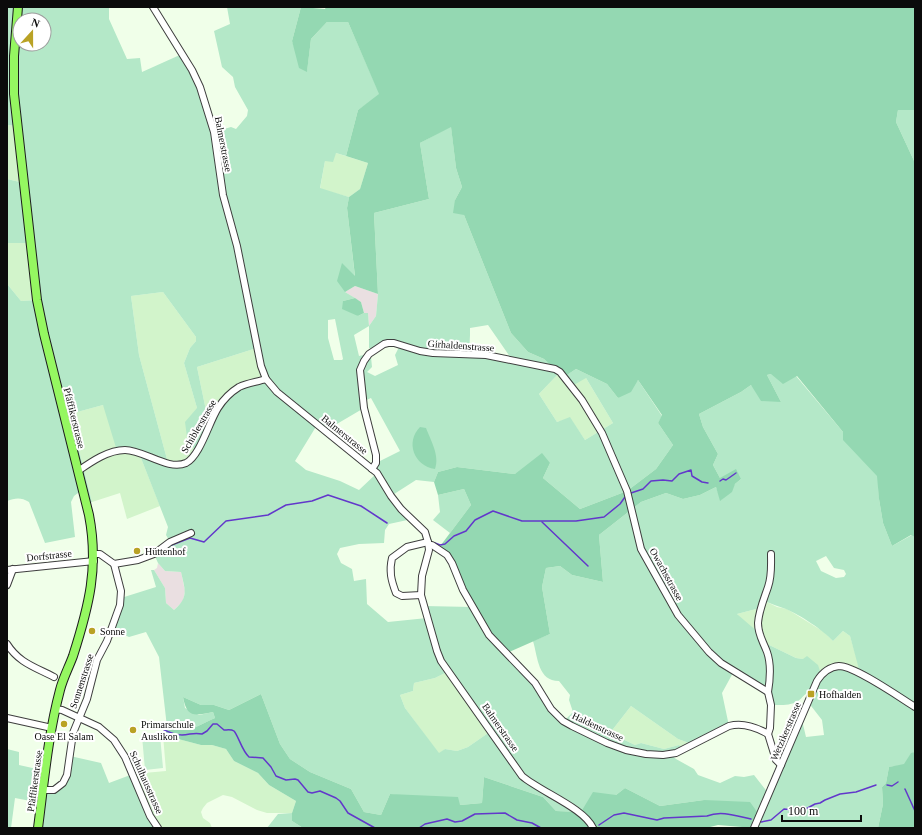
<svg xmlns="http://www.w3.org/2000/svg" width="922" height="835" viewBox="0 0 922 835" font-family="Georgia,serif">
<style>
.industrial{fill:#eadfe1}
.farmland{fill:#d2f4cb}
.green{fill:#b4e8c8;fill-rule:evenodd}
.forest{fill:#94d8b2}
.pitch{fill:#c6efd0}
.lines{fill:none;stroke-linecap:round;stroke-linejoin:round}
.stream{stroke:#6237cb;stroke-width:1.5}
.minor-casing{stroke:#3e3e3e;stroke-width:8}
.major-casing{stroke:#1c1c1c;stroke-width:10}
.minor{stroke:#fff;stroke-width:6}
.major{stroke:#95f761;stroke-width:8}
.poi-dot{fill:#b9a225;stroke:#fff;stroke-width:1.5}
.labels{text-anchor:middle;stroke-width:4;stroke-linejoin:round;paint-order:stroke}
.street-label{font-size:10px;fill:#0b0b0b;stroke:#fff}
.poi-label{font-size:10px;fill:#0b0b0b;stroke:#fff;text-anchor:start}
</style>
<rect width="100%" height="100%" fill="#f0ffe9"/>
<g class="industrial">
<path d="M355,286L378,294L376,316L369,326L368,313H364L361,302L345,292Z"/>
<path d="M158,563L165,571L181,572L185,591L183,601L174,610L166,603L165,588L154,570L157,568Z"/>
</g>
<g class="farmland">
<path d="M7,125L17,126L24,183L7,179Z"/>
<path d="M336,153L368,163L360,189L349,197L320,189L325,161Z"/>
<path d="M7,243H31L37,300L21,301L8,285Z"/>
<path d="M163,292L196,337V341L190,348L184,363L197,408L196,452L191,460L168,463L139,355L131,296Z"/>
<path d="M257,348L266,379L209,425L197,367Z"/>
<path d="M560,372L586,378L613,423L585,440L570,418L557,422L539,394Z"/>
<path d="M103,405L139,453L160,506L127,519L120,493L92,502L70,414Z"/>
<path d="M763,600L777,607L787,609L824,632L833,641L843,631L850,636L861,673L821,675L803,659L796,658L761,641L737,614L760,608Z"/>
<path d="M449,671L491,731L468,747L457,751L445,749L439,754L405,708L400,695L413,691L414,683L435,678Z"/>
<path d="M631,706L678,739L689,743L682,750L679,745L664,749L641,743L635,745L610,733Z"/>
<path d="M163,735L201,745H212L226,749L234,761L258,773L269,785L296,801L292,813H267L257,810L232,797L223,795L207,803L203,808L201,812L203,818L210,823L212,828H158L133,774L166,771Z"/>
</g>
<g class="green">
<path d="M7,7H109V19L127,59L140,58L142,72L182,54L192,70L214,132L231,127L236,129L247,116L248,110L235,87L233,77L222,67L214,31L230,24L227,7H301L292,41L296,52L307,71L311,39L327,22H348L380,95L358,110L346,156L336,153L333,162L325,161L320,188L349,197L347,208L355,277L345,292L355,298L343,301L358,316L364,313H368L369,326L376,316L378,294L374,213L429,199L420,143L451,126L456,168L462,187L455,200L464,215L511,333L528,352L544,359L560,372L539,394L557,422L570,417L585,440L613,423L586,378L572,386L564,377L576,369L607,384L618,398L638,380L662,416L658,423L673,445L656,469L627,491L580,509L543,478L550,463L515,474L457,467L438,472L434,482L416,480L391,496L412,519L389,524L385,530L384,543L359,544L340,548L337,554L341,563L352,569L354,581L366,579L367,604L388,622L427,618L424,606L472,607L564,721L573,712L569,700L570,695L559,681C538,681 538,658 533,641L550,634L542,587L546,568L560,566L572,575L603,582L599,535L641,502L666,493L683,499L700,495L716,487L721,500L735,484L741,479L720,478L713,465L718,454L703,427L699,414L741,392L751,385L781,402L767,375L771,374L796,376L843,432L844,440L878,476L879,499L883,523L892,546L912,535L915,537V752L911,754L904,765L889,767L886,783L882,787L883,804L878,828H754L704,800L660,806L625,788L616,795L581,812L556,811L543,797L484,777L482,803L460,805L390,794L381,815L364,812L351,789L310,772L290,759L280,744L261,694L229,710L214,705H201L183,697L185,708L199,715L213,712L215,718C195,727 189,733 167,727L159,657L146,632L129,637L112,629L121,598L156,587L151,570H154L165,588L166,603L174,610C189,597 185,590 181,572L165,571L158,563L154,554L170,542L166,535L168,527L139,453L117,451L103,405L70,414L92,502L86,505L82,490L74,496L71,502L75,537L45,543L29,502C21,497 15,498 7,501V252L8,285L21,301L37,300L31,243H7V179L24,183L17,126L7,125ZM20,20H44V44H20ZM163,292L196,337V341L190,348L184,363L197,408L185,422L187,437L196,452L184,464L168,463L139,355L131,296ZM335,319L343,359L342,360H334L328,338V320ZM488,325L513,361L469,354L470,335V328ZM369,326V348L374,350L388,343L400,345L395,355L398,365L375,376L367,372L372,367L371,357L368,354L359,356L354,335ZM257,348L265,379L240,387L218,408L209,425L197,367ZM371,398L400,451L376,463L372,469L377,473L359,490L340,481L306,470L295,461L317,425L327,433L330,428L364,408V401ZM826,556L834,568L844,570L846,574L844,577L836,578L821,571L816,561ZM763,600C771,604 778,606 786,609C800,615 823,630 833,641L843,631L850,636L860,673L833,667L821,674L818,665L807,656L803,659L796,658L761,641L759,633L737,614L760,608ZM449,671L491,731L468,747L457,751L445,749L439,753L405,708L400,695L413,691L414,683L435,678ZM734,671L769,696L771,705C779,705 790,706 798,701C803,698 804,693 811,692L808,702L822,720L824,735L806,737L801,716L769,794L754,775L744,777L735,776L720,783L698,775L694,769L676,759L671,755L682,750L681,747L679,745L664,749L641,743L635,745L610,733L631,706L678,739L689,743L729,726L722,693Z"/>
<path d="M898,110H915V163L896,122Z"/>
<path d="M464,489L471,505L450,533L433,520L440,512L438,495Z"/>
<path d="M7,749L19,752V765L46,771L43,790L49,791L63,783L70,756L101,763L109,783L133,774L158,828H38L41,803L15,798L11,828H7Z"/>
<path d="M292,813V821L303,828H267L278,814Z"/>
</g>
<g class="forest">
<path d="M301,7L325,9L326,7H915V110H898L896,122L915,163V537L911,535L892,546L883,523L879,499L877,476L843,440V432L797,376L783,384L771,374L767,375L781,402L761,401L751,385L741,392L699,414L703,427L718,454L713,465L720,478L736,469L741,479L735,484L732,492L720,501L716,487L700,495L683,499L666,493L641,502L599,535L603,582L572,575L560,566L546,568L542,587L550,634L507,653L489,635L452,563L438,549L471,505L464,489L438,495L434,482L438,472L457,467L515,474L542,453L550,463L543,478L580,509L627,491L656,469L673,445L658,423L662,415L638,380L631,392L618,398L607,384L576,369L564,377L544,359L528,352L511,333L464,215L453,213L455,200L462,187L456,168L451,127L420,143L429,199L374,213L378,294L355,286L345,292L337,281L342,263L355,276L347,208L349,197L360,189L368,163L346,156L358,110L379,94L348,22H327L311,39L307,72L299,68L292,41Z"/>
<path d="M355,298L361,302L364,313L358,316L342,309L343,301Z"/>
<path d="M420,427L426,428C431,441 440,456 435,469C414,466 405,442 420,427Z"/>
<path d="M261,694L280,744L290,759L310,772L351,789L364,812L381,815L390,794L458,797L460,805L482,803L484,777L543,797L556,811L581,812L593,792L616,795L625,788L660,806L704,800L750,802L760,816L754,828L718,825L706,828H303L292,821V813L296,801L269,785L258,773L234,761L226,749L212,745H201L163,735L167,727C189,733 195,727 215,718L213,712C194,716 187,718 183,697L201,705H214L229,710Z"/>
<path d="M915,752V828H878L883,804L882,787L886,783L889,767L904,764L911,753Z"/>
</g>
<path class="pitch" d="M160,735L163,768L145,770L142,736Z"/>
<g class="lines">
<g class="stream">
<path d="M720,481L723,479L726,480L736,473"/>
<path d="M631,493L643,489L651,481L663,480L672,481L679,474L691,470L692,476L702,482L708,483"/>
<path d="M542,522L588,566"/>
<path d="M435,543L440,545L445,544L454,536L466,531L475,520L493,511L522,521H576L604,517L620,504L625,497"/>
<path d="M169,546L190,538L204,542L226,521L268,515L286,505L312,501L328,495L361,506L387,523"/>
<path d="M154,725C163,729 172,735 182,735C190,735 193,732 202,734L207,731L213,724H217L224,730C227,730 231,729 234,731C238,735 242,751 249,757L263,758L271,767L276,776L286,780L295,779L298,780L308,792L312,793L320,791L336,798L340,801L348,813L375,828"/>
<path d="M887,785L892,786L898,782"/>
<path d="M905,789L915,811"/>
<path d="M761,822L771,820L784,809L802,811L815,804L820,803L825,800L840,794L856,792L876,785"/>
<path d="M599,825L614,815L624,813L657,820L664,818L707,816C721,810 737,816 751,819"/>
<path d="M406,828H408"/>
<path d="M419,828L425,824L447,819L455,822L462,821L475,814L505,813L517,820L532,823L541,828"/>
</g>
<g class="minor-casing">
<g id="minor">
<path d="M153,7L192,70L200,87L209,116L214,132L223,195L237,246L261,366L266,379L277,392L377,473L391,496L401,509L425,532L428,542L429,550L422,576L421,595L437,651L441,661L522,776C541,792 584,808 593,828"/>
<path d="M372,469L376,463V455L364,408L360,370L364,361L369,354L384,344L388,343H394L420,351L433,353L486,355L555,369L560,372L582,400L602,433L627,491L641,549L678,615L709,652L721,663L768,692L771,705L770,728L768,734L776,760L781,765"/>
<path d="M78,471C91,462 108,450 125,450C144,450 168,471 186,463C200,456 209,422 218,408C223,400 231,392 239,387C247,383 257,382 266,379"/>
<path d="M429,545H432L447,555L452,563L463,590L489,635L535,683L551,709L563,721L572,726L607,743L626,750L646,754L663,755L676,753L729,726C743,722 756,727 768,734"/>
<path d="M94,554H100L114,564L138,560L154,554L170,542L191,533"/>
<path d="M7,570L94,561"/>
<path d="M7,585L13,569"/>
<path d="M421,595L402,596L396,593C391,580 389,571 392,558L407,547L428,542"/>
<path d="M7,644C19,663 35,667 54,677"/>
<path d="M768,692C770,680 771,663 767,652C763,641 758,635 758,623C759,610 764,599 768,587C772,576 771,565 771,554"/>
<path d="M55,709L62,710L99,727L114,740L125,757L150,816L158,828"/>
<path d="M7,718L52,728"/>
<path d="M43,790H54L63,783L67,775L73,733L87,699L97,660L107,641L120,605L121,591L114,564"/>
<path d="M754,828L817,681C822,673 829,667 839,666C855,666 899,697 915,707"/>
</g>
</g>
<g class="major-casing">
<path id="major" d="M18,7L14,56V94L37,300L44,334L89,515C99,567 89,606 73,656C69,667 63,678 60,690C48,735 44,782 38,828"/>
</g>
<use href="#minor" class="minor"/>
<use href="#major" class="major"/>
</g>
<g class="poi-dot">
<circle cx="137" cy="551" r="4"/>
<circle cx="92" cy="631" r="4"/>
<rect x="807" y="690" width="8" height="8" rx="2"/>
<circle cx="64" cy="724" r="4"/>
<circle cx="133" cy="730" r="4"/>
</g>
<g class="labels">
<g class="street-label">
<text transform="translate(224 144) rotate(79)" y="4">Balmerstrasse</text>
<text transform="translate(461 345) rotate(4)" y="4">Girhaldenstrasse</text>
<text transform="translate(75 418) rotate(76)" y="4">Pfäffikerstrasse</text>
<text transform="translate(198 426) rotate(-60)" y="4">Schiblerstrasse</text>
<text transform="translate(345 434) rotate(39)" y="4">Balmerstrasse</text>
<text transform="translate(49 555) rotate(-6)" y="4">Dorfstrasse</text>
<text transform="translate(667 574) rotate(61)" y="4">Owachsstrasse</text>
<text transform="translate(81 681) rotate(-72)" y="4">Sonnenstrasse</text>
<text transform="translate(598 726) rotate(25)" y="4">Haldenstrasse</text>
<text transform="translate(501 727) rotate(55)" y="4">Balmerstrasse</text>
<text transform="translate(785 731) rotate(-67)" y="4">Wetzikerstrasse</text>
<text transform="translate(34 781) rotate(-82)" y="4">Pfäffikerstrasse</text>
<text transform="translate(147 782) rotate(66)" y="4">Schulhausstrasse</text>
</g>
<g class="poi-label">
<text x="145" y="555">Hüttenhof</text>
<text x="100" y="635">Sonne</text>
<text x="819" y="698">Hofhalden</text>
<text x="141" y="728">Primarschule<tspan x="141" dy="12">Auslikon</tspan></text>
<text x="64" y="740" text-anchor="middle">Oase El Salam</text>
</g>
</g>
<rect width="922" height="835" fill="none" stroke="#0b0b0b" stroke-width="16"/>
<g transform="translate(32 32) rotate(21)"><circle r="19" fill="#ffffff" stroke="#9d9d9d"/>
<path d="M0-3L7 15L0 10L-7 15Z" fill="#b9a225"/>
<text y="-6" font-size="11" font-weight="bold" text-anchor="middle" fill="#0b0b0b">N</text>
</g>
<path d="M782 815v6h79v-6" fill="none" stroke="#0b0b0b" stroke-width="2"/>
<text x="788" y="815" font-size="12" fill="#0b0b0b" stroke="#ffffff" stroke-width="3" paint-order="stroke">100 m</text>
</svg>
